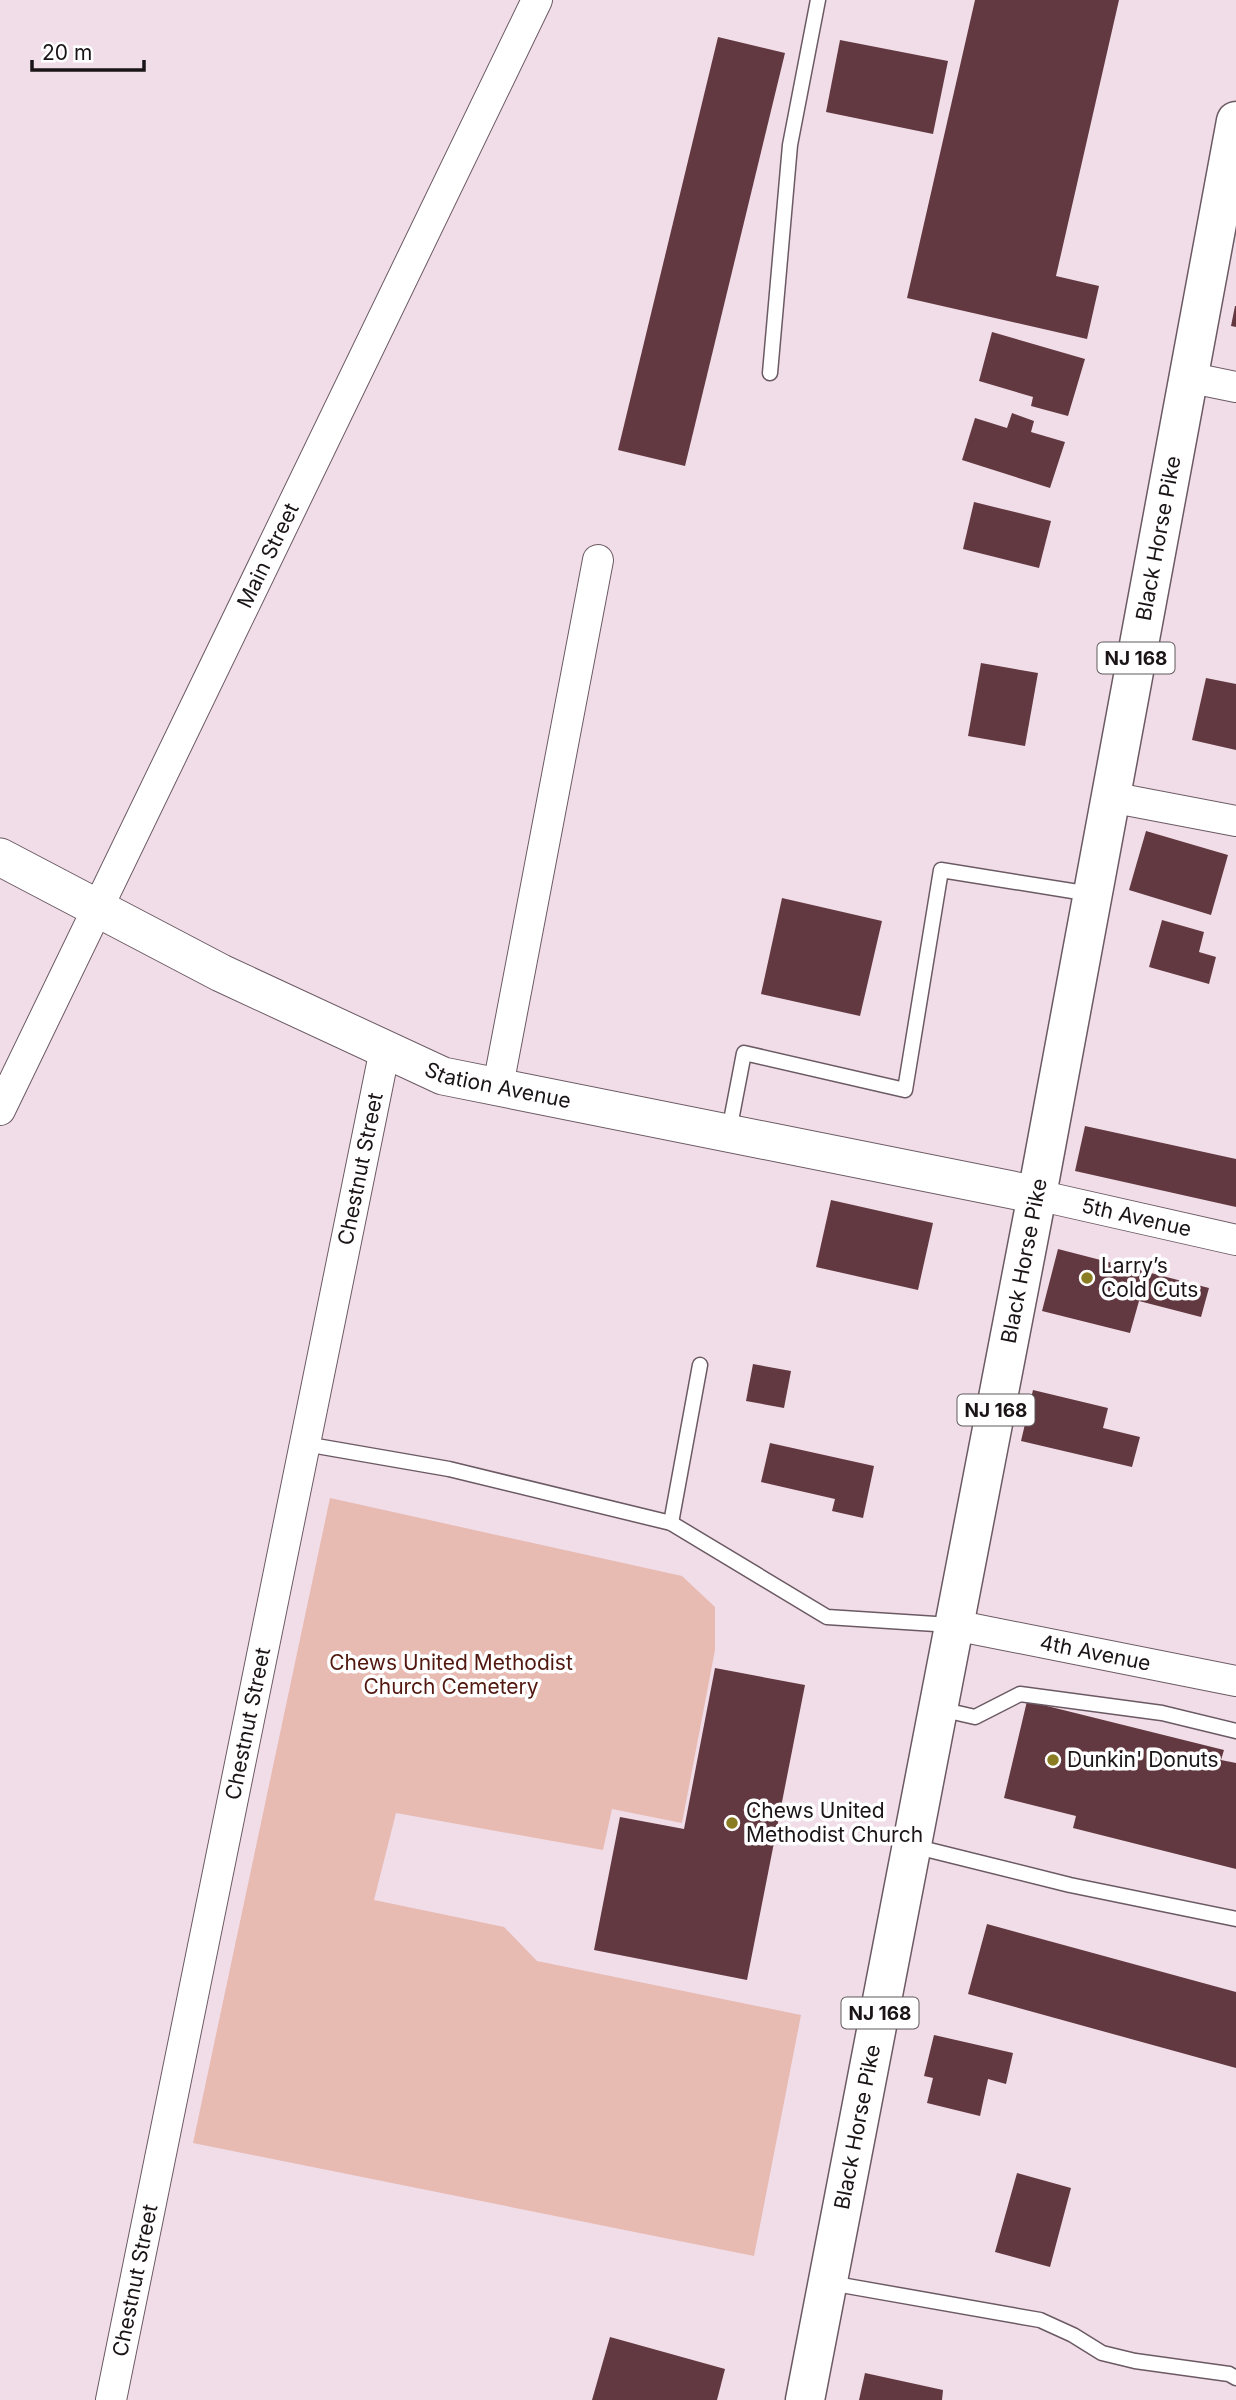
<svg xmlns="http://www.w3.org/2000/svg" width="1236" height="2400" viewBox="0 0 1236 2400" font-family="Inter,sans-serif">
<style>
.green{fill:#e7bab2}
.building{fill:#633941}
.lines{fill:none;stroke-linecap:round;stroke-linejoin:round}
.service-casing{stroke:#6b5a63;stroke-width:17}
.minor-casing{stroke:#6b5a63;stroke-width:32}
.tertiary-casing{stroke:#6b5a63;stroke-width:39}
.primary-casing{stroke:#6b5a63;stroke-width:41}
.service{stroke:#fff;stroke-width:14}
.minor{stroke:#fff;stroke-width:30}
.tertiary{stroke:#fff;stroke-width:37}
.primary{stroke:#fff;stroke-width:38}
.poi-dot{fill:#8a7c22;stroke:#fff;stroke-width:2.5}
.labels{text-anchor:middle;stroke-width:7;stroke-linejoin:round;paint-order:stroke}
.shield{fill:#fff;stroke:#5f5a5d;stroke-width:2}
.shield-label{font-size:19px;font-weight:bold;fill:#1a1417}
.street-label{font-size:21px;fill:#1a1417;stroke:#fff}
.poi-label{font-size:21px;fill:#1a1417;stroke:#fff;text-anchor:start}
.park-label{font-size:21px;fill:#52170f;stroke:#fff}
</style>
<rect width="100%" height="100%" fill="#f1dde8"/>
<path class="green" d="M330,1498L682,1576L715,1607V1650L682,1823L612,1809L603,1850L396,1813L374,1900L504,1927L537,1961L801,2015L754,2256L193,2143Z"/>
<g class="building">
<path d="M975,0H1119L1056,276L1099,286L1087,339L907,298Z"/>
<path d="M718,37L785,53L685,466L618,450Z"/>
<path d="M840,40L948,61L933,134L826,112Z"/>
<path d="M1235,306H1236V327L1231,326Z"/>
<path d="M992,332L1085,359L1068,416L1031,406L1033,397L979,381Z"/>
<path d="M1012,413L1034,421L1031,432L1065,442L1050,488L962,460L975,418L1007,428Z"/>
<path d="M974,502L1051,521L1039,568L963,549Z"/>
<path d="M981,663L1038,673L1025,746L968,736Z"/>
<path d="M1206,678L1236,684V750L1192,740Z"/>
<path d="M1146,831L1228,855L1211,915L1129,890Z"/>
<path d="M782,898L882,921L860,1016L761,994Z"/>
<path d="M1162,920L1204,932L1199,952L1216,957L1209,984L1149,967Z"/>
<path d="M1085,1126L1236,1159V1207L1075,1171Z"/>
<path d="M831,1200L933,1223L918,1290L816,1267Z"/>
<path d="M1058,1249L1209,1288L1201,1317L1139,1301L1130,1333L1042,1311Z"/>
<path d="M753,1364L791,1371L784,1408L746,1401Z"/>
<path d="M1033,1390L1108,1408L1103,1428L1140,1437L1132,1467L1021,1441Z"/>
<path d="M770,1443L874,1466L863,1518L832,1511L835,1499L761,1482Z"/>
<path d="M715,1668L805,1685L747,1980L594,1950L620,1817L684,1829Z"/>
<path d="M1027,1701L1224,1750L1221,1760L1236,1763V1869L1073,1828L1076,1816L1004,1798Z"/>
<path d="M987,1924L1236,1992V2068L968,1994Z"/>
<path d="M934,2035L1013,2053L1006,2084L988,2079L980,2116L927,2103L933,2078L924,2076Z"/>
<path d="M1017,2173L1071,2188L1050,2267L995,2252Z"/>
<path d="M610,2337L725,2369L717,2400H592Z"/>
<path d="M865,2373L943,2390L942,2400H859Z"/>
</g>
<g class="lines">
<g class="service-casing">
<g id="service">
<path d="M770,373L790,145L818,0"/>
<path d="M729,1131L744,1053L905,1090L941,870L1091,894"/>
<path d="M305,1444L449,1469L671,1523L827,1617L951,1625"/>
<path d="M671,1523L700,1365"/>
<path d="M940,1709L975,1717L1020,1694L1162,1713L1236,1731"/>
<path d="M913,1846L1070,1885L1236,1919"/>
<path d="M830,2283L1040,2320L1073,2335L1102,2353L1135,2361L1229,2374L1236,2378"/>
</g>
</g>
<g class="minor-casing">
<g id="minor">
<path d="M1187,377L1236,387"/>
<path d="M1110,797L1236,821"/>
<path d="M498,1086L598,560"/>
<path id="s1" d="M0,1110L537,0"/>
<path id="s2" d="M1037,1195L1236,1240"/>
<path id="s3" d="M954,1625L1236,1681"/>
<path id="s4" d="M111,2400L385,1049"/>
</g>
</g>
<g class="tertiary-casing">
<g id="tertiary">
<path id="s5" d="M0,857L221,973L443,1076L1037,1195"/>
</g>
</g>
<g class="primary-casing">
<g id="primary">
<path id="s6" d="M805,2400L1037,1195L1236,121"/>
</g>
</g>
<use href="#service" class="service"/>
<use href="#minor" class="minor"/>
<use href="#tertiary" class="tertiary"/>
<use href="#primary" class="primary"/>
</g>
<g class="poi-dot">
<circle cx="1087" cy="1278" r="7"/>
<circle cx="1053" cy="1760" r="7"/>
<circle cx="732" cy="1823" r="7"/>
</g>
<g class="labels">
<g class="shield">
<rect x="1097.5" y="642.5" width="77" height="31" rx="5"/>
<rect x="957.5" y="1394.5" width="77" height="31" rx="5"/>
<rect x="841.5" y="1997.5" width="77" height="31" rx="5"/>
</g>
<g class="shield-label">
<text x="1136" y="665">NJ 168</text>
<text x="996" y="1417">NJ 168</text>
<text x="880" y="2020">NJ 168</text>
</g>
<g class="street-label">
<text dy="7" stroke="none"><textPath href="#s6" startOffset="1895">Black Horse Pike</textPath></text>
<text dy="7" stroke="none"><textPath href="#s1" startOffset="616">Main Street</textPath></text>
<text dy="7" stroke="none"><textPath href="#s5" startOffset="550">Station Avenue</textPath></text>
<text dy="7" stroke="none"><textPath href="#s4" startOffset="1256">Chestnut Street</textPath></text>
<text dy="7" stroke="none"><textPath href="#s2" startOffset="102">5th Avenue</textPath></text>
<text dy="7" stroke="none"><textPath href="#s6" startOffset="1160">Black Horse Pike</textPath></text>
<text dy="7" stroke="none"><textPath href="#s3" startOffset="144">4th Avenue</textPath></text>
<text dy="7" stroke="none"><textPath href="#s4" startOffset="690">Chestnut Street</textPath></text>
<text dy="7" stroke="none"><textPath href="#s6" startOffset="278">Black Horse Pike</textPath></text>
<text dy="7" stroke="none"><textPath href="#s4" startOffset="122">Chestnut Street</textPath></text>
</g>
<g class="poi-label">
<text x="1101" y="1273">Larry’s<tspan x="1101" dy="24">Cold Cuts</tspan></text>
<text x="1067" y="1767">Dunkin' Donuts</text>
<text x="746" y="1818">Chews United<tspan x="746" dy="24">Methodist Church</tspan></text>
</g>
<g class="park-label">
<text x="451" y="1670">Chews United Methodist<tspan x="451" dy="24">Church Cemetery</tspan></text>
</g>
</g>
<path d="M32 60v10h112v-10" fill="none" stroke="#1a1417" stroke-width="3.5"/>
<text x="42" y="60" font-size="21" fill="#1a1417" stroke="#ffffff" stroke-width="5" paint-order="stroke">20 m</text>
</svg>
